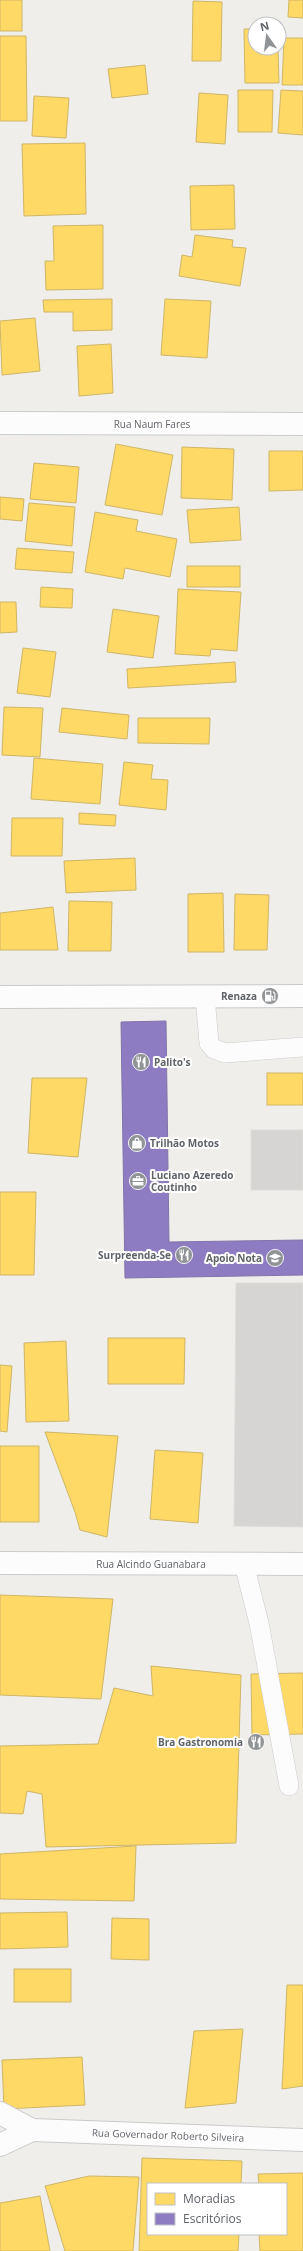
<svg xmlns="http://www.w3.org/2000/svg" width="303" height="2251" viewBox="0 0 303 2251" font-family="'Open Sans',sans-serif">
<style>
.homes{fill:#ffd966;stroke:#cfb667}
.offices{fill:#8e7cc3;stroke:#8074a8}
.building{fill:#d6d5d3;stroke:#deddd9}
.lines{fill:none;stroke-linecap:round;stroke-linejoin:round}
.service-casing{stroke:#cbcccc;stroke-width:20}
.minor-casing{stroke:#cbcccc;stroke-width:24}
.secondary-casing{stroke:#cacacb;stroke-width:24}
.service{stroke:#fdfcfc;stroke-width:19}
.minor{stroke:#fdfcfc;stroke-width:22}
.secondary{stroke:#fdfcfc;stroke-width:22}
.labels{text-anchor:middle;stroke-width:4;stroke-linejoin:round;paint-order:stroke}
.street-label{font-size:10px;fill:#5f6368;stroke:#fff}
.poi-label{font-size:10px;font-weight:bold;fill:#5f6368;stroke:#fff;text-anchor:end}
</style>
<rect width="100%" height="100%" fill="#efeeea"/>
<g class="homes">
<rect x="0" y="0" width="22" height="31"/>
<path d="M289,0H303V18L288,17Z"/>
<path d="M193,1L222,2L221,61H192Z"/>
<path d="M244,29H255V48H278L279,83H245Z"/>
<path d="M0,36H26L27,121H0Z"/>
<path d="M284,38H303V85H282Z"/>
<path d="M145,65L148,94L112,98L108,69Z"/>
<path d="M238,90H273L272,132H238Z"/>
<path d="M281,90L303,91V135L278,133Z"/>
<path d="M199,93L228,95L225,144L196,142Z"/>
<path d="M34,96L69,98L66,138L32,136Z"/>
<path d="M85,143L86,214L24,216L22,144Z"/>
<path d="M234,185L235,229L191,230L190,186Z"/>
<path d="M103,225V289L46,290L45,261H54L53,226Z"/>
<path d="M195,235L233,240L232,247L246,248L240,286L179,276L182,255L192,257Z"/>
<path d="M112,299V330L73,331V312H44L43,300Z"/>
<path d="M165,299L211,301L207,358L161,355Z"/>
<path d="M35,318L40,371L2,375L0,321Z"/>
<path d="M111,344L113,393L79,396L77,346Z"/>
<path d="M116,444L173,455L162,515L105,505Z"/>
<path d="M182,447L234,449L232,500L181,498Z"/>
<path d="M269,451H303V490L269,491Z"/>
<path d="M34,463L79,467L76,503L30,499Z"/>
<path d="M0,497L24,499L22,521L0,519Z"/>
<path d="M29,503L75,507L72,546L25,541Z"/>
<path d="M239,507L241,540L190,543L187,510Z"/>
<path d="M95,512L138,520L136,531L177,539L170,577L125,568L123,579L85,572Z"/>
<path d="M17,548L74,552L72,573L15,569Z"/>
<rect x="187" y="566" width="53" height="21"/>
<path d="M41,587L73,589L72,608L40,607Z"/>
<path d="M178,589L241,592L237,651L211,649L210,656L175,654Z"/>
<path d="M0,602H16L17,632L0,633Z"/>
<path d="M113,609L159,616L153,658L107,652Z"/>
<path d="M23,648L56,652L50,697L17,693Z"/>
<path d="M235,662L236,682L128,688L127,669Z"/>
<path d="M4,707L43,708L40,757L2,755Z"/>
<path d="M62,708L129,715L127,739L59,732Z"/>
<path d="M138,718H210L209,744L138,743Z"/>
<path d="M34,758L103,764L100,804L31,799Z"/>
<path d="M124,762L153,765L151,779L168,780L166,810L119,805Z"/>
<path d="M79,813L116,815L115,826L79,824Z"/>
<path d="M12,818H63L62,856H11Z"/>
<path d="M135,858L136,890L66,893L64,861Z"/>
<path d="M223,893L224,952H188V894Z"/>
<path d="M235,894L269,895L267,950H234Z"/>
<path d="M69,901L112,902L111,951H68Z"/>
<path d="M53,907L58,950H0V913Z"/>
<rect x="267" y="1073" width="36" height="32"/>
<path d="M32,1078H87L78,1157L28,1153Z"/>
<path d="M0,1192H36L34,1275H0Z"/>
<path d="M108,1338H185L184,1384H108Z"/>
<path d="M66,1341L69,1421L26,1422L24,1343Z"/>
<path d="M0,1365L12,1366L7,1432L0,1431Z"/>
<path d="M45,1432L118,1436L107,1537L80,1530L75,1512Z"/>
<rect x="0" y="1446" width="39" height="76"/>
<path d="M155,1450L203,1453L198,1523L150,1519Z"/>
<path d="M0,1595L113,1599L101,1699L0,1695Z"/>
<path d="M151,1666L241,1675L236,1843L46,1847L42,1794L27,1791L23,1814L0,1813V1746L98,1744L114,1688L153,1696Z"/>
<path d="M303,1673V1734L252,1735L251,1674Z"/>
<path d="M136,1846L134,1901L0,1899V1854Z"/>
<path d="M67,1912L68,1947L0,1949V1913Z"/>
<path d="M112,1918L149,1919V1960L111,1959Z"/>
<rect x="14" y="1969" width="57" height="33"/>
<path d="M287,1985H303V2086L282,2089Z"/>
<path d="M243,2029L236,2103L185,2108L194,2031Z"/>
<path d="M82,2057L85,2105L4,2109L2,2060Z"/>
<path d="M142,2158L242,2161L241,2184H148V2234H239L238,2251H139Z"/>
<path d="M303,2173V2251H260L259,2234H286V2184H259L258,2174Z"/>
<path d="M89,2176L139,2177L133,2251H65L45,2186Z"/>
<path d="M40,2196L50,2251H0V2203Z"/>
</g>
<path class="offices" d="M166,1021L169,1242L303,1240V1275L125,1278L121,1022Z"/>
<g class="building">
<rect x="251" y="1130" width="52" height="60"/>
<path d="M236,1283H303V1527L234,1526Z"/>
</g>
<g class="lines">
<g class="service-casing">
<g id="service">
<path d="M205,996L209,1043L214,1049L225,1053L303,1047"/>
<path d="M244,1564L259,1623L289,1786"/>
</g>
</g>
<g class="minor-casing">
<g id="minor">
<path d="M0,423L303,424"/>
<path d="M0,1563L303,1564"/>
</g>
</g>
<g class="secondary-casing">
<g id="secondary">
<path d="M0,997L303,996"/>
<path d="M0,2113L32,2130L303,2140"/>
<path d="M0,2145L32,2130"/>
</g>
</g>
<use href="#service" class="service"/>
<use href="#minor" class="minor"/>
<use href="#secondary" class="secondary"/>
</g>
<defs>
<g id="fuel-disc" transform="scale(0.9)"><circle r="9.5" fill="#919496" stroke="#fff"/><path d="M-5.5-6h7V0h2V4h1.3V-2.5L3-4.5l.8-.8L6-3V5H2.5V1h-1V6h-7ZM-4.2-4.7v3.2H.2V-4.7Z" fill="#fff"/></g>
<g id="restaurant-disc" transform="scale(0.9)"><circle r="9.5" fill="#919496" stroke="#fff"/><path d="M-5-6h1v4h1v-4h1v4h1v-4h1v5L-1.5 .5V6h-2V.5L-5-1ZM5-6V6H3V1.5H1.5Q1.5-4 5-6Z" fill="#fff"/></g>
<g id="shop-disc" transform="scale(0.9)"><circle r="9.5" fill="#919496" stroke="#fff"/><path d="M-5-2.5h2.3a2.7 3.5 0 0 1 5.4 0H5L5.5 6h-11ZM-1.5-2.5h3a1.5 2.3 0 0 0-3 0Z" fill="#fff"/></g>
<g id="office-disc" transform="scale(0.9)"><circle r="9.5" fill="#919496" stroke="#fff"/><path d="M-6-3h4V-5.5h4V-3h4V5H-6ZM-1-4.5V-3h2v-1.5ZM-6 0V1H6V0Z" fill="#fff"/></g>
<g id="university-disc" transform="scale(0.9)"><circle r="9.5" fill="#919496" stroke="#fff"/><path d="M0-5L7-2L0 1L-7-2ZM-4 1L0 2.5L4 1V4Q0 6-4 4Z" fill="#fff"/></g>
</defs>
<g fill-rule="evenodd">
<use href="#fuel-disc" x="270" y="996"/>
<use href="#restaurant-disc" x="141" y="1062"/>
<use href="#shop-disc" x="137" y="1143"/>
<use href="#office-disc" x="138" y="1181"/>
<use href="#restaurant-disc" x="184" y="1255"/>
<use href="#university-disc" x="275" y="1258"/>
<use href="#restaurant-disc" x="256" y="1742"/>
</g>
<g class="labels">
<g class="street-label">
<text x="152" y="428">Rua Naum Fares</text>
<text x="151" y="1568">Rua Alcindo Guanabara</text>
<text transform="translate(168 2135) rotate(2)" y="4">Rua Governador Roberto Silveira</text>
</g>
<g class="poi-label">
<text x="257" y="1000">Renaza</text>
<text x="154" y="1066" text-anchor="start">Palito's</text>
<text x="150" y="1147" text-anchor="start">Trilhão Motos</text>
<text x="151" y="1179" text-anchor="start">Luciano Azeredo<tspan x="151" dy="12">Coutinho</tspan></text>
<text x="171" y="1259">Surpreenda-Se</text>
<text x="262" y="1262">Apoio Nota</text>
<text x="243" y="1746">Bra Gastronomia</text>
</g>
</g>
<rect x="147" y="2183" width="140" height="52" fill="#ffffff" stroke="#bfc1c3"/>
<rect x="155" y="2193" width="20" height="12" fill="#ffd966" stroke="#bfc1c3"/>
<text x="183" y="2203" font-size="12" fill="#5f6368">Moradias</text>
<rect x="155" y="2213" width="20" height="12" fill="#8e7cc3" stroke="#bfc1c3"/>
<text x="183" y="2223" font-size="12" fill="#5f6368">Escritórios</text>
<g transform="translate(267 36) rotate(346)"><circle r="19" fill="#ffffff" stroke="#bfc1c3"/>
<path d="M0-3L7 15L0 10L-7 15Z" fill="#919496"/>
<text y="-6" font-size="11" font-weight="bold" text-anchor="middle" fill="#5f6368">N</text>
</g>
</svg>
